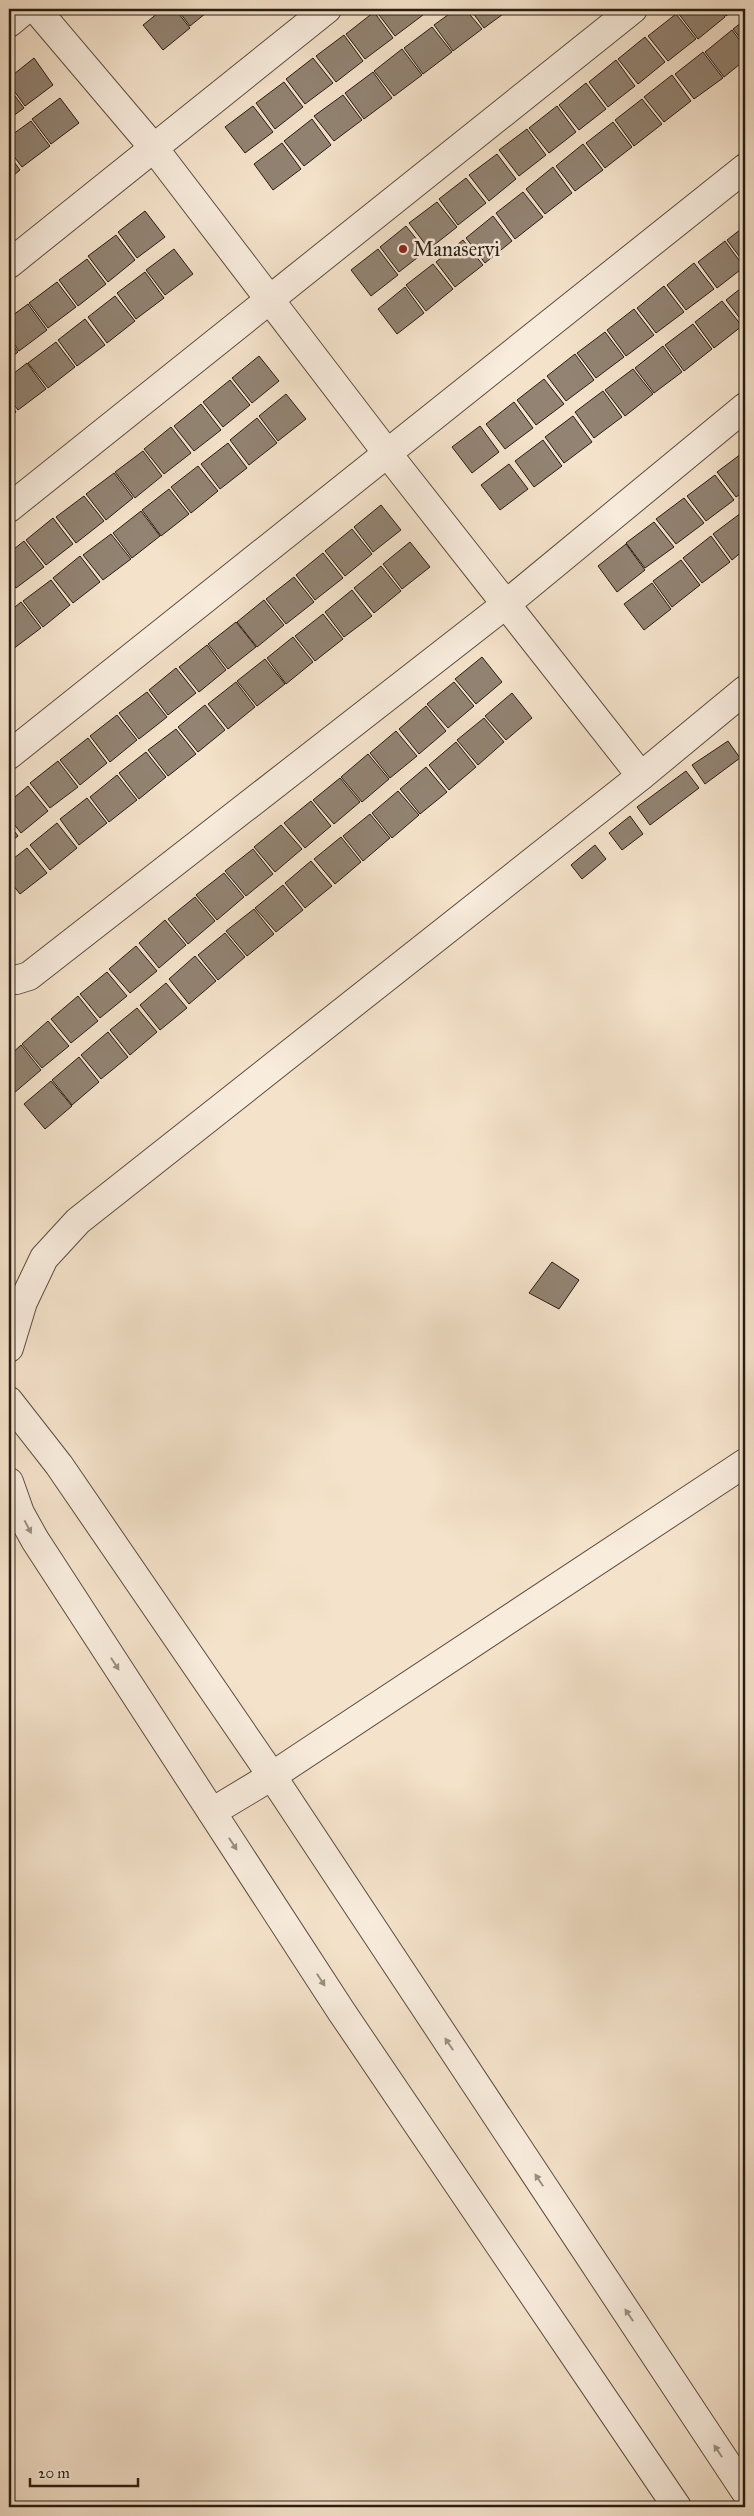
<svg xmlns="http://www.w3.org/2000/svg" width="754" height="2516" viewBox="0 0 754 2516" font-family="'IM FELL Great Primer',serif">
<style>
.building{fill:#928372;stroke:#281d12}
.lines{fill:none;stroke-linecap:round;stroke-linejoin:round}
.minor-casing{stroke:#5b4e40;stroke-width:30}
.minor{stroke:#f8ecdd;stroke-width:28}
.oneway{fill:#9a8f82}
.poi-dot{fill:#8f2418;stroke:#f8ecdd;stroke-width:2}
.labels{text-anchor:middle;stroke-width:5;stroke-linejoin:round;paint-order:stroke}
.poi-label{font-size:20px;fill:#281d12;stroke:#f8ecdd;text-anchor:start}
</style>
<rect width="100%" height="100%" fill="#f4e2ca"/>
<filter id="stains"><feTurbulence type="fractalNoise" baseFrequency=".004" numOctaves="4"/><feColorMatrix values="0 0 0 0 .2 0 0 0 0 .09 0 0 0 0 .02 0 0 0 .5 -.17"/></filter>
<radialGradient id="worn" r=".72"><stop offset=".6" stop-color="#630" stop-opacity="0"/><stop offset="1" stop-color="#630" stop-opacity=".3"/></radialGradient>
<g class="building">
<path d="M163,9H175L190,28L163,50L143,25Z"/>
<path d="M177,9H211L190,26Z"/>
<path d="M379,9H418L423,15L395,36L376,11Z"/>
<path d="M456,9H465L482,29L453,51L434,25Z"/>
<path d="M470,9H510L484,28Z"/>
<path d="M684,9H719L725,17L698,39L678,13Z"/>
<path d="M721,9H736L726,16Z"/>
<path d="M374,12L393,38L365,59L346,34Z"/>
<path d="M676,14L696,39L668,61L648,36Z"/>
<path d="M745,20V44L733,29Z"/>
<path d="M432,27L452,52L423,74L404,48Z"/>
<path d="M732,30L745,47V60L724,77L705,52Z"/>
<path d="M344,35L363,61L336,82L316,56Z"/>
<path d="M645,37L665,62L638,84L618,59Z"/>
<path d="M402,49L422,75L394,96L374,71Z"/>
<path d="M703,52L723,78L694,99L675,74Z"/>
<path d="M34,58L53,85L25,106L9,84V78Z"/>
<path d="M313,58L333,83L305,104L286,79Z"/>
<path d="M616,60L635,86L608,107L589,82Z"/>
<path d="M373,72L392,98L364,119L345,93Z"/>
<path d="M672,75L691,101L664,122L644,97Z"/>
<path d="M284,82L303,107L275,129L256,103Z"/>
<path d="M586,83L606,109L579,130L559,105Z"/>
<path d="M9,88L24,108L9,119Z"/>
<path d="M343,95L362,120L334,141L314,116Z"/>
<path d="M60,98L79,123L51,144L32,119Z"/>
<path d="M642,99L662,124L634,146L615,120Z"/>
<path d="M253,106L273,132L245,153L225,127Z"/>
<path d="M557,106L576,132L549,153L529,128Z"/>
<path d="M312,119L331,145L304,166L284,141Z"/>
<path d="M31,121L50,146L22,167L9,150V137Z"/>
<path d="M613,122L632,147L605,168L586,143Z"/>
<path d="M527,129L546,155L519,176L499,150Z"/>
<path d="M282,143L301,169L273,190L254,164Z"/>
<path d="M583,144L603,170L575,191L556,166Z"/>
<path d="M497,154L516,179L489,201L469,175Z"/>
<path d="M9,155L20,170L9,179Z"/>
<path d="M553,167L572,193L545,214L526,189Z"/>
<path d="M466,178L486,203L458,225L439,199Z"/>
<path d="M523,192L543,217L515,239L496,213Z"/>
<path d="M437,202L457,227L429,249L409,223Z"/>
<path d="M145,211L165,237L137,258L118,232Z"/>
<path d="M493,216L512,241L485,263L466,238Z"/>
<path d="M406,226L426,251L399,272L380,247Z"/>
<path d="M745,226V264L727,240Z"/>
<path d="M116,235L135,260L108,282L88,256Z"/>
<path d="M463,240L483,265L455,287L436,262Z"/>
<path d="M725,241L744,267L717,288L698,262Z"/>
<path d="M174,249L193,274L165,295L146,270Z"/>
<path d="M378,249L398,275L371,296L351,270Z"/>
<path d="M87,259L106,284L78,306L59,280Z"/>
<path d="M694,263L714,289L686,310L667,285Z"/>
<path d="M433,264L453,289L426,311L406,285Z"/>
<path d="M145,272L164,298L136,319L117,293Z"/>
<path d="M57,282L76,307L48,328L29,303Z"/>
<path d="M745,285V325L726,300Z"/>
<path d="M664,286L684,312L656,333L637,308Z"/>
<path d="M405,287L424,313L397,334L378,309Z"/>
<path d="M115,296L135,321L107,343L88,317Z"/>
<path d="M722,301L742,326L714,348L695,322Z"/>
<path d="M28,304L47,330L19,351L9,337V318Z"/>
<path d="M634,309L654,335L626,356L607,330Z"/>
<path d="M85,319L105,345L77,366L58,340Z"/>
<path d="M693,324L712,349L684,371L665,345Z"/>
<path d="M605,332L624,357L596,378L577,353Z"/>
<path d="M9,340L18,352L9,359Z"/>
<path d="M56,342L75,367L48,388L28,363Z"/>
<path d="M663,346L682,372L654,393L635,368Z"/>
<path d="M575,354L594,380L566,401L547,376Z"/>
<path d="M259,356L279,381L252,403L232,378Z"/>
<path d="M27,363L46,389L18,410L9,398V377Z"/>
<path d="M633,369L653,394L625,416L605,390Z"/>
<path d="M544,379L564,404L536,425L517,400Z"/>
<path d="M230,380L250,405L223,427L203,402Z"/>
<path d="M603,391L622,417L594,438L575,412Z"/>
<path d="M286,394L306,419L278,441L259,416Z"/>
<path d="M9,401L16,412L9,417Z"/>
<path d="M514,402L533,428L505,449L486,424Z"/>
<path d="M201,404L221,430L194,451L174,426Z"/>
<path d="M573,416L592,442L564,463L545,437Z"/>
<path d="M257,418L277,443L249,465L230,440Z"/>
<path d="M480,426L499,452L472,473L452,447Z"/>
<path d="M171,427L191,453L164,474L144,449Z"/>
<path d="M543,440L562,466L534,487L515,461Z"/>
<path d="M228,443L247,468L220,489L201,464Z"/>
<path d="M143,451L162,476L135,498L115,472Z"/>
<path d="M745,451V491L736,497L717,472Z"/>
<path d="M509,464L528,489L500,510L481,485Z"/>
<path d="M198,466L218,491L191,513L171,487Z"/>
<path d="M114,473L133,498L106,520L86,494Z"/>
<path d="M715,475L734,500L706,521L687,496Z"/>
<path d="M169,489L189,514L161,536L142,510Z"/>
<path d="M84,496L104,521L76,543L56,517Z"/>
<path d="M684,498L704,523L676,544L656,519Z"/>
<path d="M381,505L401,530L373,552L354,527Z"/>
<path d="M141,511L160,536L132,558L113,533Z"/>
<path d="M741,513L745,519V549L732,560L713,534Z"/>
<path d="M53,518L73,544L46,565L26,540Z"/>
<path d="M654,522L674,547L645,568L626,543Z"/>
<path d="M352,529L372,554L345,576L325,551Z"/>
<path d="M111,534L131,559L103,580L83,555Z"/>
<path d="M711,536L730,562L702,583L683,558Z"/>
<path d="M24,541L44,567L16,588L9,579V553Z"/>
<path d="M410,542L430,567L402,589L383,564Z"/>
<path d="M626,544L645,570L617,592L598,566Z"/>
<path d="M323,553L343,578L315,600L296,575Z"/>
<path d="M80,556L100,582L73,603L53,578Z"/>
<path d="M681,560L700,585L672,607L653,581Z"/>
<path d="M381,566L401,591L374,613L354,588Z"/>
<path d="M294,577L314,602L286,624L266,599Z"/>
<path d="M51,580L70,605L43,627L23,601Z"/>
<path d="M9,583L14,590L9,594Z"/>
<path d="M652,583L671,609L644,630L624,604Z"/>
<path d="M352,590L372,616L344,637L325,612Z"/>
<path d="M264,600L284,625L257,647L237,622Z"/>
<path d="M21,602L41,628L13,649L9,644V612Z"/>
<path d="M323,614L343,639L315,661L295,636Z"/>
<path d="M236,622L256,647L228,669L208,644Z"/>
<path d="M293,637L313,662L286,684L267,658Z"/>
<path d="M207,645L226,670L199,692L179,667Z"/>
<path d="M482,657L502,682L476,704L455,679Z"/>
<path d="M265,659L285,684L257,706L237,681Z"/>
<path d="M176,668L196,693L168,715L149,690Z"/>
<path d="M236,682L255,707L228,729L208,704Z"/>
<path d="M454,682L474,706L448,728L427,704Z"/>
<path d="M147,692L167,717L139,739L119,713Z"/>
<path d="M512,693L532,718L506,740L485,716Z"/>
<path d="M205,705L225,730L198,752L178,727Z"/>
<path d="M426,706L446,731L419,754L399,729Z"/>
<path d="M117,715L137,740L110,762L90,736Z"/>
<path d="M484,718L504,742L478,765L457,740Z"/>
<path d="M745,728V739L740,731Z"/>
<path d="M176,729L196,754L168,776L148,750Z"/>
<path d="M396,731L417,756L390,778L370,753Z"/>
<path d="M88,738L107,763L80,785L60,760Z"/>
<path d="M728,741L740,758L705,784L692,765Z"/>
<path d="M456,742L476,767L449,790L429,765Z"/>
<path d="M146,752L166,777L139,799L119,773Z"/>
<path d="M368,754L389,779L362,802L341,777Z"/>
<path d="M58,761L78,787L50,808L30,783Z"/>
<path d="M426,767L447,792L420,814L400,789Z"/>
<path d="M686,771L699,788L650,825L637,807Z"/>
<path d="M117,775L137,800L109,822L90,797Z"/>
<path d="M340,778L360,802L334,824L313,800Z"/>
<path d="M28,786L48,811L21,833L9,818V802Z"/>
<path d="M398,791L419,815L392,838L372,813Z"/>
<path d="M87,798L107,823L79,845L60,819Z"/>
<path d="M311,801L331,826L305,848L284,823Z"/>
<path d="M370,814L390,838L363,861L343,836Z"/>
<path d="M630,816L643,834L622,850L609,833Z"/>
<path d="M57,823L77,848L50,870L30,845Z"/>
<path d="M9,824L18,836L9,843Z"/>
<path d="M281,825L302,849L275,872L254,847Z"/>
<path d="M341,837L361,862L335,884L314,859Z"/>
<path d="M595,845L606,859L582,879L571,865Z"/>
<path d="M27,848L47,873L20,894L9,880V862Z"/>
<path d="M253,849L273,874L246,896L225,871Z"/>
<path d="M311,861L332,886L305,908L285,883Z"/>
<path d="M224,873L244,897L217,920L196,895Z"/>
<path d="M283,885L303,910L276,932L255,908Z"/>
<path d="M195,897L215,921L188,944L168,919Z"/>
<path d="M254,909L274,934L247,956L226,931Z"/>
<path d="M165,920L186,945L159,968L139,943Z"/>
<path d="M225,933L245,957L218,980L198,955Z"/>
<path d="M136,946L157,971L130,993L109,969Z"/>
<path d="M195,956L216,981L189,1004L169,979Z"/>
<path d="M107,972L127,996L100,1018L80,994Z"/>
<path d="M166,983L187,1008L160,1030L140,1005Z"/>
<path d="M78,996L98,1021L71,1043L51,1019Z"/>
<path d="M137,1008L157,1032L130,1055L110,1030Z"/>
<path d="M48,1021L69,1046L42,1068L22,1044Z"/>
<path d="M108,1032L128,1057L101,1079L81,1055Z"/>
<path d="M21,1045L41,1070L14,1093L9,1086V1056Z"/>
<path d="M79,1057L99,1082L72,1105L52,1080Z"/>
<path d="M51,1081L72,1106L45,1129L24,1104Z"/>
<path d="M552,1262L579,1280L559,1309L529,1293Z"/>
</g>
<g class="lines">
<g class="minor-casing">
<g id="minor">
<path d="M36,9L153,147L387,453L641,776"/>
<path d="M9,23L26,9"/>
<path d="M9,264L327,9"/>
<path d="M9,508L633,9"/>
<path d="M9,755L745,168"/>
<path d="M9,978L16,980L29,976L505,605L745,407"/>
<path d="M9,1348L23,1302L44,1258L78,1221L641,776L745,690"/>
<path d="M9,1401L59,1465L272,1776L745,2491"/>
<path d="M9,1482L20,1513L35,1540L341,2011L677,2507"/>
<path d="M212,1812L272,1776L745,1463"/>
</g>
</g>
<use href="#minor" class="minor"/>
</g>
<defs><path id="oneway-solid" d="M-6-.8H1V-3.2L6.5 0L1 3.2V.8H-6Z" transform="scale(1.25)"/></defs>
<g class="oneway">
<use href="#oneway-solid" transform="translate(28 1527) rotate(62)"/>
<use href="#oneway-solid" transform="translate(115 1664) rotate(57)"/>
<use href="#oneway-solid" transform="translate(233 1844) rotate(57)"/>
<use href="#oneway-solid" transform="translate(321 1980) rotate(57)"/>
<use href="#oneway-solid" transform="translate(449 2044) rotate(-124)"/>
<use href="#oneway-solid" transform="translate(539 2180) rotate(-124)"/>
<use href="#oneway-solid" transform="translate(629 2315) rotate(-124)"/>
<use href="#oneway-solid" transform="translate(718 2451) rotate(-124)"/>
</g>
<circle class="poi-dot" cx="403" cy="249" r="5"/>
<g class="labels">
<g class="poi-label">
<text x="413" y="256">Manaservi</text>
</g>
</g>
<rect width="754" height="2516" fill="none" stroke="#f4e2ca" stroke-width="30"/>
<rect x="10" y="10" width="734" height="2496" fill="none" stroke="#281d12" stroke-width="2.5"/>
<rect x="15" y="15" width="724" height="2486" fill="none" stroke="#281d12"/>
<path d="M30 2478v8h108v-8" fill="none" stroke="#281d12" stroke-width="2.5"/>
<text x="38" y="2478" font-size="15" fill="#281d12" stroke="#f8ecdd" stroke-width="4" paint-order="stroke">20 m</text>
<rect width="100%" height="100%" filter="url(#stains)"/>
<rect width="100%" height="100%" fill="url(#worn)"/>
</svg>
